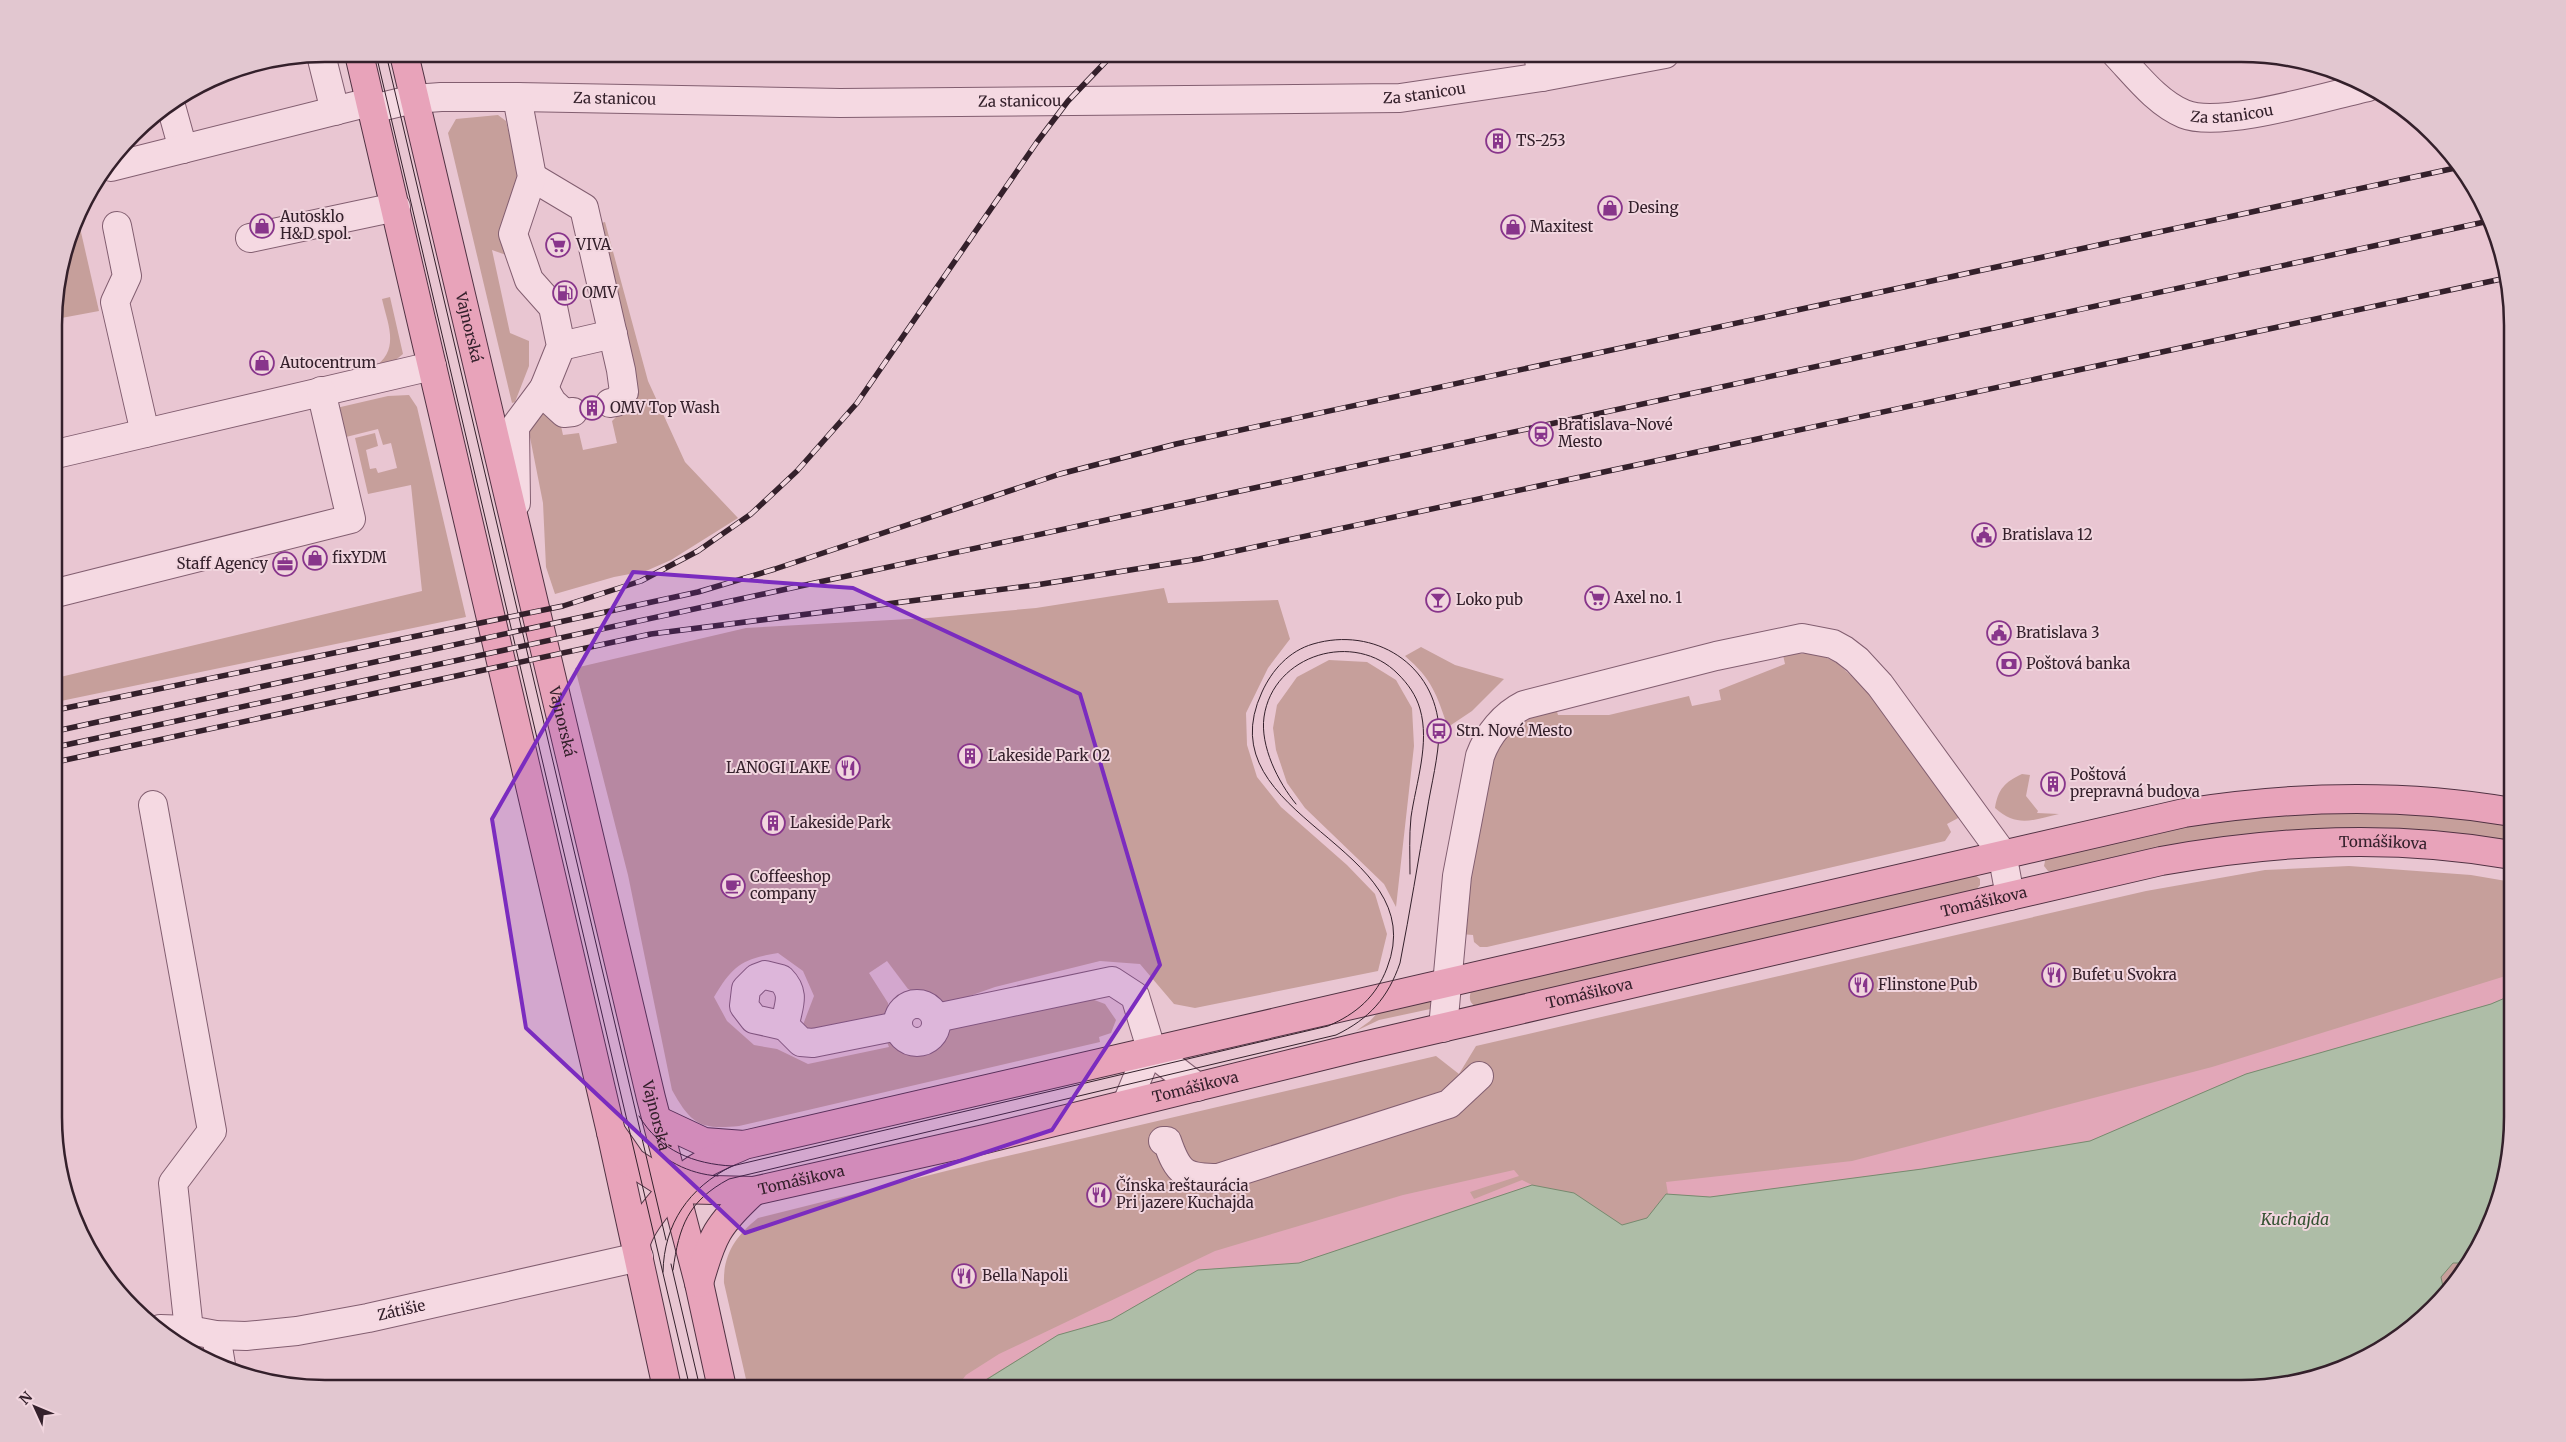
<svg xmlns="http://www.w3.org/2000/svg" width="2566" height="1442" viewBox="0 0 2566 1442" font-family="Merriweather,serif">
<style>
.green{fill:#c69f9b}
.sand{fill:#e2a7b8}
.water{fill:#aebda7;stroke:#778a6f}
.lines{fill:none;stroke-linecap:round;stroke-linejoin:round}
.minor-casing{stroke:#825e70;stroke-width:30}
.major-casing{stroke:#513243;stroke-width:30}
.minor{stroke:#f5d9e2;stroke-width:28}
.major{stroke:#e8a3ba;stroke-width:28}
.tram{stroke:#34202b;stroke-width:1}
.rail-casing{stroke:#34202b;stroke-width:5.5}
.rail{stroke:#f1d5de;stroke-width:4;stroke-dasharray:11;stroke-linecap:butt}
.marked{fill:#7b2cbf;fill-opacity:0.2;stroke:#7b2cbf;stroke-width:4;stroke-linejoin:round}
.labels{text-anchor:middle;stroke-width:4;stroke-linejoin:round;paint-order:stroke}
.street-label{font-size:15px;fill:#34202b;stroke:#f1d5de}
.poi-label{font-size:15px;fill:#34202b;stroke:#f1d5de;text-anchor:start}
.water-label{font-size:16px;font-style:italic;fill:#345231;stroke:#f1d5de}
.rim{fill:none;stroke:#34202b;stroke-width:2.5}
</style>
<rect width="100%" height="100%" fill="#e9c6d2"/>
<g class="green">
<path d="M498,115L506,121L517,167L518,179L509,256L492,250L510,333L529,341V366L515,402L512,403L448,133L456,119Z"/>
<path d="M78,219L99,311L56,319V291Z"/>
<path d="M605,222L648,381L685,462L738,518L671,560L646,571L614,577L555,594L546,567L543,503L527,422L543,403L559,417L563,435L579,433L583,450L617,443L612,421L617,416V409L594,225Z"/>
<path d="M390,297L403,354L393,362L377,365C400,348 387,322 382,299Z"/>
<path d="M409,395L417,407L466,617L56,702V678L422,591L411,485L368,494L355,438L375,433L378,446L366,450L370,469L376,468L378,473L397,468L391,443L383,445L378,429L338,439L332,409L388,396Z"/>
<path d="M1164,588L1168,603L1278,600L1290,639L1268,668L1246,713L1247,745L1257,777L1281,807L1347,865L1375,894L1387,934L1378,971L1195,1008L1174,1004L1140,964L1100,961L995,987L944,1005L908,989L887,961L869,973L888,1003L890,1017L817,1032L801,1030L814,996L803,971L778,953C742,959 733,965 714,997L727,1021L754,1045L777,1049L808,1064L889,1047L887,1042L923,1048L949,1028L1089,998L1105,1004L1116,1020L1111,1033L1099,1037L1100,1042L739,1126C700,1130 691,1124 672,1090L628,875L575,668L746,628L928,618L1036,608Z"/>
<path d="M1421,647L1455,665L1504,679L1472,711L1448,727C1436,694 1433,680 1405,656Z"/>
<path d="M1809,653L1823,656L1837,663L1865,688L1960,817L1947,824L1951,832L1945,841L1487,947H1480L1474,942L1473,935L1460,934L1489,771C1505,731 1515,722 1556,708L1558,715H1609L1689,696L1692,706L1721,700L1719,690L1785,664L1783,655Z"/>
<path d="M1329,660L1367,662L1396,680L1412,708L1414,746L1396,907L1384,884L1305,808L1287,783L1276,750L1273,728L1277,705L1297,677Z"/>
<path d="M2022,774L2030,775L2026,796L2038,811L2037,813L2059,814C2033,820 2017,828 1995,808C1998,789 2005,782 2022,774Z"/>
<path d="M2385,809L2512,823V845L2054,872L2048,871L2044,866L2046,856L2228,817Z"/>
<path d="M2349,866L2471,875L2512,882V1134L2503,1187L2476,1252L2433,1308L2376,1352L2311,1379L2258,1388H748L724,1283C723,1254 736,1236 758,1218L990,1160L1436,1056L1459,1074L1476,1046L2146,891L2265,870Z"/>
<path d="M1974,874L1980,879V885L1975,891L1476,1007C1469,1002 1469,998 1471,991Z"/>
<path d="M1445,992L1435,1008L1379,1020L1356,1031L1370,1021L1382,1008Z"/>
</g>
<g class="sand">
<path d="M2512,974V995L2491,1004L2246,1074L2090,1141L1922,1169L1710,1197L1668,1194L1666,1182L1852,1161L2212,1067Z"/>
<path d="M1514,1170L1519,1176L1470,1192L1474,1199L1522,1180L1532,1185L1299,1263L1198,1270L1111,1320L1058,1335L981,1382L977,1388H956L966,1375L999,1354L1215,1251L1403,1195Z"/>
</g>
<path class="water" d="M2512,995V1134L2503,1187L2476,1252L2468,1263H2453L2441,1277L2444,1292L2433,1308L2376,1352L2311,1379L2258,1388H977L981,1383L1058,1335L1111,1320L1198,1270L1299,1263L1532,1185L1574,1193L1622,1225L1647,1218L1666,1194L1710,1197L1922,1169L2090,1141L2246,1074L2491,1004Z"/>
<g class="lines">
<g class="minor-casing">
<g id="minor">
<path d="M1538,54L1542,77"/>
<path id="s1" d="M2116,54C2136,75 2157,103 2184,114C2221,129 2327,96 2368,87"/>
<path d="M321,55L335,111"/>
<path d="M171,106L183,149"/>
<path id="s2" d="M372,109L414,99L441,97H517L840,103L1400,98L1542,77L1665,54"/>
<path d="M111,167L370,102"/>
<path d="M532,177L584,208L621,370L624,392L616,402L610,403"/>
<path d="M117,226L127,276L115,302L145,433"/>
<path d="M250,238L396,207"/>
<path d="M561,346L613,334"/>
<path d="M544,388L552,402L564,413L573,412"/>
<path d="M56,454L432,366"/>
<path d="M516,503L515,427L544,388L561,346L553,307L529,280L513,234L532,177L517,97"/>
<path d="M56,593L351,519L321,391"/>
<path d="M153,805L212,1131L173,1183L189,1330"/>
<path d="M765,975L781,979C797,995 787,1007 785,1026L754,1019L744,1006L746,989L757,978Z"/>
<circle cx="917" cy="1023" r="19"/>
<path d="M936,1018L1112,981L1135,996L1149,1042V1050L1127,1103"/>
<path d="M785,1026L801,1042L813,1043L898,1026"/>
<path d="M1443,1028L1457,876L1480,756C1488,734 1504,715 1524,705L1716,656L1802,638L1833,644L1844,650L1857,660L1880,685L2002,853L2010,896"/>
<path d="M1149,1050L1197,1087"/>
<path d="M1163,1141H1167C1178,1173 1184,1178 1218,1178L1449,1104L1479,1076"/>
<path id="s3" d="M160,1329L189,1330L216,1335L246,1336L297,1331L368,1318L639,1257"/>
<path d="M216,1335L221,1365"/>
</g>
</g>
<g class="major-casing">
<g id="major">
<path d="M359,54L611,1132L667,1388"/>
<path id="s4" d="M404,54L651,1098L699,1283L722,1388"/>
<path d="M657,1120L704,1142L744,1145L2184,813C2292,796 2403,793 2512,812"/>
<path id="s5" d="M611,1132L632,1162L674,1189L754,1191L985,1139L1359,1047L2161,861C2278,840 2394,834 2512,855"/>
<path d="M636,1243C642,1221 672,1188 690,1173C705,1161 725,1154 742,1146"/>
<path d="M699,1283C712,1236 717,1225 754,1191"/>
</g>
</g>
<use href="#minor" class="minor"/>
<use href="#major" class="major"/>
<g class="tram">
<path d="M376,54L690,1388"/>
<path d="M386,54L666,1240"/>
<path d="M1296,804C1278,782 1260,746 1264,717C1273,654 1355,630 1398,674C1408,684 1416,695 1420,709C1430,743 1416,783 1411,817C1409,836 1410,855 1410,874"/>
<path d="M639,1116C660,1151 694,1164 732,1166"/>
<path d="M642,1138C663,1160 688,1174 718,1176"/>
<path d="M671,1264L700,1388"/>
<path d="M663,1272C664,1223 689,1188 732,1166L1328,1026C1356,1014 1376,997 1387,968C1435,845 1203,819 1262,692C1272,670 1289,651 1313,644C1374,626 1436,664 1439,730C1439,756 1431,785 1427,811C1418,861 1410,912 1400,963C1388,998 1369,1019 1336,1035L729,1179C688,1201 679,1226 673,1270"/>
</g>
<g class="rail-casing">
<g id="rail">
<path d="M56,710L563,606L641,581L698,551L751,514L797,471L857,403L1037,142L1068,101L1113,54"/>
<path d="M56,731L698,592L775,569L1060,474L1176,444L2460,167"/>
<path d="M56,747L2489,221"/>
<path d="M56,762L651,634L1036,585L1199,559L2506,278"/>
</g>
</g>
<use href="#rail" class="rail"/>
</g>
<path class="marked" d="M633,572L853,588L1080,694L1160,965L1052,1130L745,1233L526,1028L492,819Z"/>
<defs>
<g id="building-ring" transform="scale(1.25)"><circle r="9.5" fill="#f1d5de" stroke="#88358b" stroke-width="1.5"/><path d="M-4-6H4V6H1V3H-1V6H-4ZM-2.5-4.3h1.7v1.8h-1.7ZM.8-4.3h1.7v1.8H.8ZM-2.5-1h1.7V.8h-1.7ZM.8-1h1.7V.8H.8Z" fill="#88358b"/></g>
<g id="shop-ring" transform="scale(1.25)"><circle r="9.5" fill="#f1d5de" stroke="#88358b" stroke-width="1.5"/><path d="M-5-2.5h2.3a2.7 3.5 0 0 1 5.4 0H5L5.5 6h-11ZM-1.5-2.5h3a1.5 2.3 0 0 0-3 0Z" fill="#88358b"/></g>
<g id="supermarket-ring" transform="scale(1.25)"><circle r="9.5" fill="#f1d5de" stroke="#88358b" stroke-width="1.5"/><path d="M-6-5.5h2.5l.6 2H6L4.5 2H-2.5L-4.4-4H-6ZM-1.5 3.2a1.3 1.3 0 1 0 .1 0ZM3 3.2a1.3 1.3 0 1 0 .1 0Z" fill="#88358b"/></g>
<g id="fuel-ring" transform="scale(1.25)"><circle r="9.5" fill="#f1d5de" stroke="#88358b" stroke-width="1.5"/><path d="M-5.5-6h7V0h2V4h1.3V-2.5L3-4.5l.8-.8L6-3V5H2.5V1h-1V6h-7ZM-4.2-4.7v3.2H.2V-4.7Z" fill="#88358b"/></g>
<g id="station-ring" transform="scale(1.25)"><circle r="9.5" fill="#f1d5de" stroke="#88358b" stroke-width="1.5"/><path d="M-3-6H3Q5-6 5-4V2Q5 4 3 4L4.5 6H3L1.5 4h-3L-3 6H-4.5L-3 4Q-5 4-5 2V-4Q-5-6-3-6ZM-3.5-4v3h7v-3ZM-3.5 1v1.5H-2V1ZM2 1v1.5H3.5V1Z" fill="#88358b"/></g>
<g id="civic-ring" transform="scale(1.25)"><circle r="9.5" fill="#f1d5de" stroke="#88358b" stroke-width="1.5"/><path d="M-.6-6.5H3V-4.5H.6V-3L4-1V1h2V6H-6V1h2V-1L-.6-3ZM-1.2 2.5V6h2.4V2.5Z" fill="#88358b"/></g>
<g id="office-ring" transform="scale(1.25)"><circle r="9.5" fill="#f1d5de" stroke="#88358b" stroke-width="1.5"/><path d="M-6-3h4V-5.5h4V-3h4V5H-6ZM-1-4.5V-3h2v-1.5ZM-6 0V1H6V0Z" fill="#88358b"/></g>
<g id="bar-ring" transform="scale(1.25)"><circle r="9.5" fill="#f1d5de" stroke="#88358b" stroke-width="1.5"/><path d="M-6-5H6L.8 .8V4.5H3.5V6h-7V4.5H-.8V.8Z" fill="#88358b"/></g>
<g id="bank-ring" transform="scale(1.25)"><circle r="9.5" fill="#f1d5de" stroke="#88358b" stroke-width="1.5"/><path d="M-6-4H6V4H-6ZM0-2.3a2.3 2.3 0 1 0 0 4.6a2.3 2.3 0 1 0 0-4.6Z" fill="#88358b"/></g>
<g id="bus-ring" transform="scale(1.25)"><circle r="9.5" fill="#f1d5de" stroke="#88358b" stroke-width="1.5"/><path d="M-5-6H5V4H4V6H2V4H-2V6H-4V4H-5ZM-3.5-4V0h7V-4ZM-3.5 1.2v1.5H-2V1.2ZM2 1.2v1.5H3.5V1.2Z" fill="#88358b"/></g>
<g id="restaurant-ring" transform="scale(1.25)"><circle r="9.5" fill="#f1d5de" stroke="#88358b" stroke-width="1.5"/><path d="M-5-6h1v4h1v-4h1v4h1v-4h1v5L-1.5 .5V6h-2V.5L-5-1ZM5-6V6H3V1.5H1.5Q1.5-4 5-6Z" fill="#88358b"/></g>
<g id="cafe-ring" transform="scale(1.25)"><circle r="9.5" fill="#f1d5de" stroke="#88358b" stroke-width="1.5"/><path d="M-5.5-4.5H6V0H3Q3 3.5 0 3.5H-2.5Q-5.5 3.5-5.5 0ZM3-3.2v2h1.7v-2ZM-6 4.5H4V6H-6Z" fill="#88358b"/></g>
</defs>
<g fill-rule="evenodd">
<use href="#building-ring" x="1498" y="141"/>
<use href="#shop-ring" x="1610" y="208"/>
<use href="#shop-ring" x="262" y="226"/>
<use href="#shop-ring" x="1513" y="227"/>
<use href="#supermarket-ring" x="558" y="245"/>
<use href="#fuel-ring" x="565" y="293"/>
<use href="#shop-ring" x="262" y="363"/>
<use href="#building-ring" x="592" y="408"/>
<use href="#station-ring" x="1541" y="434"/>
<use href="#civic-ring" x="1984" y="535"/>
<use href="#shop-ring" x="315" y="558"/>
<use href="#office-ring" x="285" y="564"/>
<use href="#supermarket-ring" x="1597" y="598"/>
<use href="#bar-ring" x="1438" y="600"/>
<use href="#civic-ring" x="1999" y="633"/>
<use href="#bank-ring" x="2009" y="664"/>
<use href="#bus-ring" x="1439" y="731"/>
<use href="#building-ring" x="970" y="756"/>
<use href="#restaurant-ring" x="848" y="768"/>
<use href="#building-ring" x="2053" y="784"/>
<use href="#building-ring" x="773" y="823"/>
<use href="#cafe-ring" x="733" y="886"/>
<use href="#restaurant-ring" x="2054" y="975"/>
<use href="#restaurant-ring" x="1861" y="985"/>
<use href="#restaurant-ring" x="1099" y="1195"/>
<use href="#restaurant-ring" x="964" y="1276"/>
</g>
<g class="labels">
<g class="street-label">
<text dy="5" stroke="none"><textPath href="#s2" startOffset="1054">Za stanicou</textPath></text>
<text dy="5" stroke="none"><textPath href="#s2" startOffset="244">Za stanicou</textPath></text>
<text dy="5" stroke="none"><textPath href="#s2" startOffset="649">Za stanicou</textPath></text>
<text dy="5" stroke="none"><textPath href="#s1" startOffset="140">Za stanicou</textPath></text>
<text dy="5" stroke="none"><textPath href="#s4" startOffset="281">Vajnorská</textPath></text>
<text dy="5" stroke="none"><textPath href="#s4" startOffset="686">Vajnorská</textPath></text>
<text dy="5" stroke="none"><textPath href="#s5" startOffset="1835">Tomášikova</textPath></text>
<text dy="5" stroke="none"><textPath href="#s5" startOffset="1430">Tomášikova</textPath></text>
<text dy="5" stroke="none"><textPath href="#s5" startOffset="1025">Tomášikova</textPath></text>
<text dy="5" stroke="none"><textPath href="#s5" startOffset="620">Tomášikova</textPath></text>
<text dy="5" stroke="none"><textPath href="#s4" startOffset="1091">Vajnorská</textPath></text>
<text dy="5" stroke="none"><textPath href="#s5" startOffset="215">Tomášikova</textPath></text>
<text dy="5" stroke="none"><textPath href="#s3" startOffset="244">Zátišie</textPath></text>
</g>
<g class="poi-label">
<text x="1516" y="146">TS-253</text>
<text x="1628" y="213">Desing</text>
<text x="280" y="222">Autosklo<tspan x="280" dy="17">H&amp;D spol.</tspan></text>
<text x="1530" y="232">Maxitest</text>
<text x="576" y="250">VIVA</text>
<text x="582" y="298">OMV</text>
<text x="280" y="368">Autocentrum</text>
<text x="610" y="413">OMV Top Wash</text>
<text x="1558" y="430">Bratislava-Nové<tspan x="1558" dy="17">Mesto</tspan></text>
<text x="2002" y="540">Bratislava 12</text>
<text x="332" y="563">fixYDM</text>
<text x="268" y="569" text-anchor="end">Staff Agency</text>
<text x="1614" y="603">Axel no. 1</text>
<text x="1456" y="605">Loko pub</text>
<text x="2016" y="638">Bratislava 3</text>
<text x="2026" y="669">Poštová banka</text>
<text x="1456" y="736">Stn. Nové Mesto</text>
<text x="988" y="761">Lakeside Park 02</text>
<text x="830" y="773" text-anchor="end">LANOGI LAKE</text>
<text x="2070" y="780">Poštová<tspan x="2070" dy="17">prepravná budova</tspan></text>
<text x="790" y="828">Lakeside Park</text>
<text x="750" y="882">Coffeeshop<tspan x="750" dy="17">company</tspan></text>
<text x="2072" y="980">Bufet u Svokra</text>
<text x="1878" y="990">Flinstone Pub</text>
<text x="1116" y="1191">Čínska reštaurácia<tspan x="1116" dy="17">Pri jazere Kuchajda</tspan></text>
<text x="982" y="1281">Bella Napoli</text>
</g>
<g class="water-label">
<text x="2295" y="1225">Kuchajda</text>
</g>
</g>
<path d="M0 0H2566V1442H0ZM325 62H2241A263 263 0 0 1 2504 325V1117A263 263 0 0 1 2241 1380H325A263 263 0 0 1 62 1117V325A263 263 0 0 1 325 62Z" fill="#e2c7d0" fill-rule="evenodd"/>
<path class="rim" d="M325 62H2241A263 263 0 0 1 2504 325V1117A263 263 0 0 1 2241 1380H325A263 263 0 0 1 62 1117V325A263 263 0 0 1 325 62Z"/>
<g transform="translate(35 1407) rotate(314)" stroke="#f1d5de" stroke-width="4" paint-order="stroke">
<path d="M0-4L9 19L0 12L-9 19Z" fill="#34202b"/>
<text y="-8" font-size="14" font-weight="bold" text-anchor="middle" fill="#34202b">N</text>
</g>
</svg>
